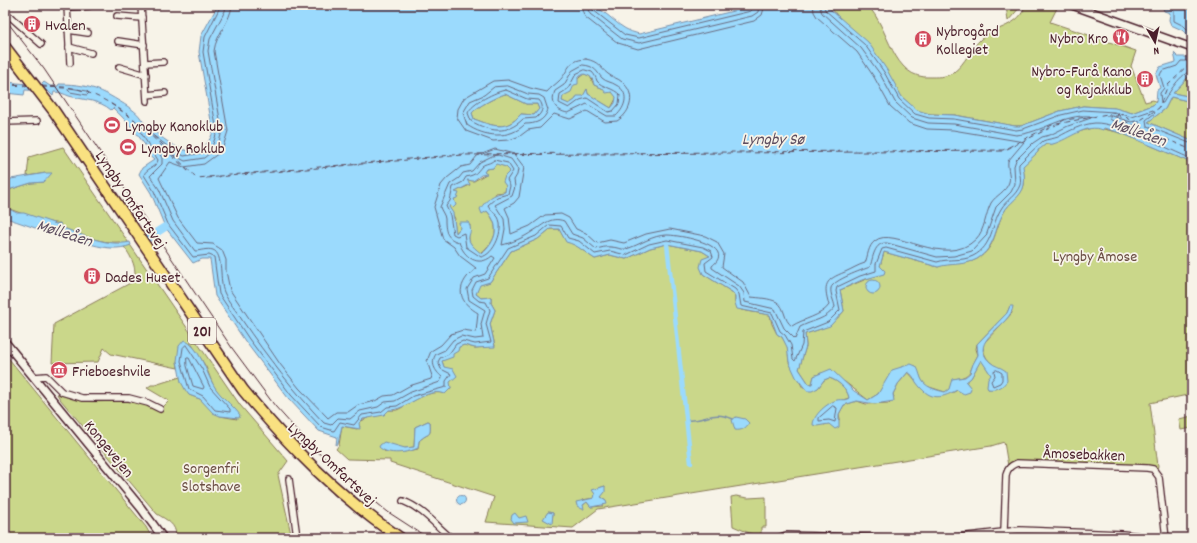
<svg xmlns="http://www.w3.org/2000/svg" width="1197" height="543" viewBox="0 0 1197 543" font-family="Dekko,sans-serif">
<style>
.green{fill:#cad78a;stroke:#8a7b5a;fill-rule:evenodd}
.water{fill:#9bdafd;stroke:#7b8fa9;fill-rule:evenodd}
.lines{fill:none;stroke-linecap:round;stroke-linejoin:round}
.shore{stroke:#6a6a7f;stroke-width:1}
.stream{stroke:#7b8fa9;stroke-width:1.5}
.canal{stroke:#9bdafd;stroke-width:4.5}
.river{stroke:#9bdafd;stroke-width:8}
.ferry{stroke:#5e4e60;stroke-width:1;stroke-dasharray:5 4;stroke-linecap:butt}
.minor-casing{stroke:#4a1f2b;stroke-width:8}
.tertiary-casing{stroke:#4a1f2b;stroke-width:10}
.motorway-casing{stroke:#4a1f2b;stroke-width:13}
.minor{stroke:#f7f3e8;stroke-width:5.5}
.tertiary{stroke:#f7f3e8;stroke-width:7}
.motorway{stroke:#f9e181;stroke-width:10}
.tram{stroke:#4a1f2b;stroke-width:1}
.labels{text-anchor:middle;stroke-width:3.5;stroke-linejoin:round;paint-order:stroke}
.shield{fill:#f7f3e8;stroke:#7e5f64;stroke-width:1}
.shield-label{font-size:15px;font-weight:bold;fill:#4a1f2b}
.poi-label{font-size:16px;fill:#4a1f2b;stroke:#f7f3e8;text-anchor:start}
.street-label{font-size:16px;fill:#4a1f2b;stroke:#f7f3e8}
.park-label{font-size:16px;fill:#6a4d43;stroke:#f7f3e8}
.water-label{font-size:17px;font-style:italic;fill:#5e4e60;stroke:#f7f3e8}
</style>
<rect width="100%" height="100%" fill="#f7f3e8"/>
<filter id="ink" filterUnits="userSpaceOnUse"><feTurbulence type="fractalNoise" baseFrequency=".025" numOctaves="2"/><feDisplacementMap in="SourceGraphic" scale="8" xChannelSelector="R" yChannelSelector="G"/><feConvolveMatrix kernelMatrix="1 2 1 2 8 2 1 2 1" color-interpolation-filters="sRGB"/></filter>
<g filter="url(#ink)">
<g class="green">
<path d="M825,5H867C890,27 891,80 931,77C940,77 947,77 954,72C965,64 971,48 981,39C995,27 1021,26 1025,5H1050L1057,8L1050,22L1136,51L1131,66L1145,102L1153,100L1156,102L1153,105L1132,113L1114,108L1083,106L1060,111L1021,126H1015L955,115L930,114L917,111L902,97L832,9Z"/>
<path d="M1006,5H1019L1020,7L1008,21Z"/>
<path d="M1192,73V97L1173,93L1174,92Z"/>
<path d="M584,74L590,76L594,85L612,92L617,97L611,108L588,94L587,89L584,96L568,104L562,101V96C570,89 576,79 584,74Z"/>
<path d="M505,94L526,104H537L539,109L534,115L521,114C506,132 493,126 474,119L472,113C476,107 498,96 505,94Z"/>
<path d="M1171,97L1192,102V141L1148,122L1165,109Z"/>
<path d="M1095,127L1121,133L1192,163V394L1150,403L1158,466L1157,469L1151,466H1008L1004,442L991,446L928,456L598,509L573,528L486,522L494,497L390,463V460L347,459L336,449L339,445L342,426L357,429L360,427L358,423C364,419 383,411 390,410C393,410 396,411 399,409C411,403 430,388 445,394L451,388L442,361L453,354L459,347L464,345L475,348L495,346L490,324L495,310L491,303V297L481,298L476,294L479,285L490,282L511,251L538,239L550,229H559L566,241C578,245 584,252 595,259L610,255L626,259L650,248L667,244L702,251L710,256L702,260L703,274L732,292L735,296V303L741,310L770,315L772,324L777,334L782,337L788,347L789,362L803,388H818L824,380L829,378C837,380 848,389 849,398L830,404L820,412L824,425L840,419L839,414L844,405L857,401L866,404L889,403L894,397L893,394L898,384L908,372L927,393L954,392L957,390L961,391L968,385L966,382L971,378L981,359L991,375L988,389L999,388L994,365C986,360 983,353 983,344L1012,313L1010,306L1007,313L977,344L976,349L978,355C969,370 973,377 953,379L949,390L945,392L926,386L921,379L916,366L886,383L878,394L868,400L845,382L821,373L814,376L812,384H809L799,369L806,346L805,334C824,328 830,327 844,311L840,290L876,275L882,270L880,266L884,252L938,267C950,261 964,266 977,259C997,247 994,229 1004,212C1009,202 1019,198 1023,188C1026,181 1024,173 1022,166L1038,152V150L1046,144H1052L1072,134ZM428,421L430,422C431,439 429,431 419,441L418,449L404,452L384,451L414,447L415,427ZM605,486L601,497L606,500L603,506L591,507L587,502L583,505L582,500L594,498L595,494L593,490ZM548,512L553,513L552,521L544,519Z"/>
<path d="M63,147L240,405L288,461L278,475L291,534L189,538L176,536C176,524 167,520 157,514L60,399L57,394C65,396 73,400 81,401C113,404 126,395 159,411L169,401L147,388L151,385H155L180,377L189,395L200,399L220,416L237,419L213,385L206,367L191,343L177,361L178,368L111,354L104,348L98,362L52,363L54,324L134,281C138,268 130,253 120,242C100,244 79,234 61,227L60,223C51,225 14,211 5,207V191L31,183L44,182L46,173L27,176L29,157Z"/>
<path d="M496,163L506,167L510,171L505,176L506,186L505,192L496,193L487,211C501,227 496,241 481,254C467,243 468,243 470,225L460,228L456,233L454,222L455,219L449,207L454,201V192L470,185L467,180L474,181L486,174L484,172L486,169L493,168Z"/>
<path d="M5,354L146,527L152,538H5Z"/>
<path d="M1192,416V428L1181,430L1179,419Z"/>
<path d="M736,496L748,498L766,497V527H761V538L733,526L731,497Z"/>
</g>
<g class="water">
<path d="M218,5H591C611,13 617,29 639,34L758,5H825L868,42L887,70L902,97L917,110L930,114L954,115L1015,126H1021L1060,111L1083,106L1115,108L1132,113L1153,105L1156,102L1157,90L1160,88L1156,74L1160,67L1176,62L1174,53L1178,57H1192V73L1173,93L1192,97V102L1171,97L1165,109L1148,122L1192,141V163L1121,133L1104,128L1103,130C1086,123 1070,139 1053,144C1051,145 1048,143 1046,144C1043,146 1042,148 1038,150V152L1023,166C1024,172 1025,178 1024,185C1022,197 1009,202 1004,212C994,229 996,247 977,259C964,266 950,263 938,267L884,252L880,266L885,271L884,274L862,280L840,290L844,311L830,326L805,334L806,346L799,369L809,384H812L814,376L831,369L854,391L868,400L878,394L892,370L911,364L916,366C919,370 919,373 921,378C924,387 936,390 945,392L949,389L952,379L965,377L970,373L973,364L978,355L977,344L1007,313L1010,306H1013C1012,326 966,340 990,362C994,366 1001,367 1006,371L1007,381C1002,388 996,390 988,389L987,387L988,379L991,375L981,360L971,378L966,382L971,388L970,392L964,394L957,390C939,400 929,400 916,382C914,378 912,374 908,372L898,384L893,394L894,401L875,404L857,401L844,405L839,414V427L835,429L829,424L817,426L813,425C813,415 827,403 837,400C842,399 845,401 849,398C848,389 837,380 829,378L824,380L818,388L812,391H807L796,377L789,362L787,347L782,337L777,334L770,315L737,309L735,303V296L732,292L703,274L700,267L702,259L710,256L702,251L667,244L650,248L626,259L610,255L595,259C584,252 578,245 566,242L559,229H550L538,239L511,251L490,282L480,285L476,294L481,298L491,297V303L495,310L490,324L495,347L475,348L464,345L459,347L458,351L453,354V357L442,361L444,367L453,369L457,376L450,382L451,388L445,394C427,386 406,411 389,410L384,415L363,419L359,423L360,429L342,426L338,444L336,445L337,437L319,431L288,398L245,341L215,296L210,259H202L193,263L165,227L151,193L139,174L142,168L154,160L148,155L150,153C139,135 127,121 113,108L111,110C100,100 83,100 69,96C64,94 60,92 54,92L53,96L48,91L25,90L24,95L5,93V82L41,85L44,82L50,86H58L59,84C76,84 92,86 107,94C114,98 136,110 140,117C144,124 152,130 160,136C178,150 202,163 213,132L199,52L201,36ZM584,74C591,76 593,78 594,85L602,88L606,93L612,92L616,97L615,103L611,108L588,94L587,89L583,96H577L575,100L569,104L562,101L563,96L571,92L574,85L578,84V77ZM505,94L526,104H537L539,109L534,115L521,114C506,132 493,126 474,119L472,113C476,107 498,96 505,94ZM496,164L506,167L510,171L505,176L503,182L506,186L505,192C493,194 487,199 480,209L482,214L487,211C501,226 496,241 482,254C457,235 477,237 468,222H459L460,228L456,233L453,213L449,207L450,205L453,208L456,205L454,199L457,198L459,193L455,192L470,184L467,180L473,181L481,175L487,174L484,172L486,169L493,168Z"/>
<path d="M1159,5H1192V39L1182,30L1171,25L1169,20L1170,13L1164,11L1162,6Z"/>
<path d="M46,173H52L44,182L31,183L5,191V180Z"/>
<path d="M5,207L17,213H24L56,224L60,223L61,227C82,235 108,247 130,242L131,245C106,255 79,238 55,234L53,232C42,232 18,221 5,218Z"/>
<circle cx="873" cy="287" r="7"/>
<path d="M184,340C200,347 205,370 213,384C219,396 232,404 240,415L239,418L220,416L213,413L200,399L189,395L186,391L181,382L177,361L179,346Z"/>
<path d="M736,417L745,419L749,423C746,428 742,431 735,430L732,420Z"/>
<path d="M428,421L430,422C431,439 429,431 419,441L418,448C408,453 388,456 379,447L380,445L384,442L405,448L414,447L415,427Z"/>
<path d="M605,486V492L601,497L606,500L607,504L591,507L587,502L583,505L584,509H582L577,506L576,502L594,498L595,494L592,490Z"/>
<circle cx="461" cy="500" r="4.5"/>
<path d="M548,512L553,513L552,524L543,519Z"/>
<path d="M515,513L519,518L526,516L528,522L514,523L511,519L512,515Z"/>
</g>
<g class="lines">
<g class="shore">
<path d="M221,5L205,37L203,52L217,132L213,144L202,153L184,156L170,148L139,125L138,128L158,160C156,168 146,168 144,175L154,191L168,224L193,257L209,255L214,257L219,294L249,339L291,395L321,427L334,431L340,422L354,425L362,415L381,412L387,407L397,406L413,396L446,387V381L451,374L441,369L438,362L440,358L449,354L456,344L463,341L475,344L491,342L486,324L490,310L486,302L479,301L473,296L472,290L476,282L488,278L508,248L536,236L549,225L561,226L568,238L579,241L595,254L610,251L626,255L649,244L667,240L703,247L711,251L713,257L705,263L706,271L735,289L739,294L741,306L772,313L780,331L785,335L791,345L793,359L795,361L802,345L803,332L828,322L840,310L836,291L837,287L860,276L876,271V264L882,249L886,248L937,262C949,258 961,262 973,256C993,246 991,225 1001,209C1006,200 1016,196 1020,185C1022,178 1018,171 1019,164C1027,156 1035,148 1043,141C1047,139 1053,139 1058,137C1069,131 1082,124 1095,123C1116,122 1170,150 1192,159"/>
<path d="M226,5L225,11L210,39L208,51L222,131L218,146L204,158L185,161L160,148L158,151L162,158V164L150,176L159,189L173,221L195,251C200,251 207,248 213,250C224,254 219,282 224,292C228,302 237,311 242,320C267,357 294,391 324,423L331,425L338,418L350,419L360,411L378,407L385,402L395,401L411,392L440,382L442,377C435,371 430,363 436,354L445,350L453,340L461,336L475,339L483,338L481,324L485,310L469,300L467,289L474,278L485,274L495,258L492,256C478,268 464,257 459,242C446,239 445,230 445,219C445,215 441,211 440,207L450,184L459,178L463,173L472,171L480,162L492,156L498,155L511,159L518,169L517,175L514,180L515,187L512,196L495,205L504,219L505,229L502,245C511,243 525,237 533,231C544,225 550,216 564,221L572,234L583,238L596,249C601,248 606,246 611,247C616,247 622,250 626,249C640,245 652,235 667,235C680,235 738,245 712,266V268L739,286L744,293L745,302L775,309L784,328L795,339L800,327C813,320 826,320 835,307C834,301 830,294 831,288C833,280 862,270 870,267C873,258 874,242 887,243L937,257L954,256L972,251L986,236L996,207L1011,192L1015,184L1014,166L1016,160L1033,143L1042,137L1050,135L1068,126L1091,118L1090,116C1063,114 1041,133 1016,135L954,124L928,123L912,118L895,102L880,74L861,48L822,13L819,5"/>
<path d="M232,5C231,21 216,34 214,51L228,131L223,147L219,153L204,164L184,167L170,162L159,178L178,218L197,243L213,244L222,250L226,260V271L230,290L280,364L299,388L328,418L336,412H348L358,405L375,401L384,396L393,395L409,386L431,379L432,376L427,361L431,351L441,345L451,334L463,330L476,332L478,313C463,304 455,293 467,277C470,273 474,272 476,268L460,256L454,247L443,239L434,207L441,185L447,178L461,167L470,165L477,156L495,149L514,154L524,167L519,197L514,203L505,208L509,217L511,234L530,226L545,215L561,214L569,218L576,229L586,233L597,243L610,240L624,243L646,234L670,229L705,236L717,242L724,254L722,267L743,282L751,297C759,298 769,298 777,302C786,308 783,320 792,326C802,319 822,316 829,305C823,284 825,280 845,272C852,269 858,265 865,263C868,256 868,246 875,241C893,225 945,270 976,239C985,230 985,215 991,203C996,195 1006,192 1009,182C1011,176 1007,169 1008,161L1024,142L953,130L927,129L909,123L890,106L874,77L857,52L817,17L814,12L813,5"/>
<path d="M580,5L585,17L618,43L638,49L754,21L762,15L765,5"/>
<path d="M586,5L590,14L622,39L639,43L752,16L758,12L759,5"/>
<path d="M591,5L593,10L625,35L639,38L751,11L754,5"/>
<path d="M824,5L825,10L865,45L884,72L899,99L915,114L929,118L954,119L1016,130L1023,129L1061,115L1083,110L1114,112L1132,117L1153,110L1155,113L1146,120L1147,126L1192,144"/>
<path d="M1166,5L1174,11V21L1184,26L1192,34"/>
<path d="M586,59C600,62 599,67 608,74C613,78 618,78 622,82C636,93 632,112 617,121L605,122L587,111L570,119L554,114L540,128L528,130L520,136L509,140L493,141L466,131L457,118L458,109L464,98L493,81L508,80L530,88L547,92C551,87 555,85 559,81C569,72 566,60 586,59Z"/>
<path d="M1192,61H1181L1177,66L1162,71L1160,75L1164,88L1160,93L1161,103H1163C1168,94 1181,72 1192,71"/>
<path d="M583,65C595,66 596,71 602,78C606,82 612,82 616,85C630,92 626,107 616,116H607L587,104L568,113C556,111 550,103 555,91L564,85L572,71Z"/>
<path d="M585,70L592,72C595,75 596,78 597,81C601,87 614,88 620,95L619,104L613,111L608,112L587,98L580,100L569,108L559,103L560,94L568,89L576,74Z"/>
<path d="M508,86L528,94L539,95L544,98L548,110C544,121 536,124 525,124C510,140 484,137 467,125L463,113L470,101L484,95L494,87Z"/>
<path d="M70,88L87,91L89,93L87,95L70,92L68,90Z"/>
<path d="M506,90L527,99L539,100C545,107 542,113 536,118L523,119C507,135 490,132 471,121L468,113C471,104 496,91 506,90Z"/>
<path d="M1112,116L1131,122L1139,120L1143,131L1141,132L1111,120L1110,118Z"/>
<path d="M494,160L508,163L513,171L507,180L510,186L508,194L497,197L488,205C490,210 495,213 498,217C505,229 494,255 481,257L466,247L464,233L457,236L453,234L450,215L446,206L450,201L453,187L463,182L466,177C477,174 475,174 482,166C486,163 490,164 494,160Z"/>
<path d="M186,345L202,369L210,387L230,409V412L215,410L203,396L189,389L181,361L183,348Z"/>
<path d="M187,358H189L204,387L203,389L193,386L187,366Z"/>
<path d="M997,370L1002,373V380L1000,383L993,386L991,381L995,376L994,371Z"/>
<path d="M833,406L837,408L835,422L829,420L819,421V418Z"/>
</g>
<path class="stream" d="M686,420C707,422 711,409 733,419"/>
<path class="canal" d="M667,244L691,463"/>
<path class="river" d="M146,239L165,227"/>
<g class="ferry">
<path d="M5,84L28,85"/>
<path d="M5,85L29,86"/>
<path d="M42,86C54,87 69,86 81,90C129,106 161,144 197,178L464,154L1003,150L1052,125L1117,112L1136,123L1159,108L1168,85L1192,62"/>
<path d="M42,87L65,88"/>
<path d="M111,104L135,120"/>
<path d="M1118,114L1124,121L1192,150"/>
<path d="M1106,116H1118L1117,113"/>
<path d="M1061,122L1064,120L1096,116"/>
<path d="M139,124L191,174"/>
<path d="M206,178L463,155L1003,151L1056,125"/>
</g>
<g class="minor-casing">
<g id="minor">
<path d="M67,5L70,63"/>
<path d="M141,5L147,101"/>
<path d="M67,7L89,6"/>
<path d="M5,12L41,44"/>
<path d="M117,16L142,18"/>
<path d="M68,30L88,33"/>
<path d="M118,41L144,45"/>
<path d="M69,47L91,53"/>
<path d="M145,63L163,62"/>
<path d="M119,67L146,75"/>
<path d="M147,95L165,93"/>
<path d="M5,122L37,121"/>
<path d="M34,377L46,376L62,392L82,398H129L148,403L160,409"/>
<path d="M289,479L297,537"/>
<path d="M403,501C424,509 435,525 451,538"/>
<path d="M1004,531L1006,475C1008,468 1010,466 1017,463L1147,468L1153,469L1159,477L1166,538"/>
<path d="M287,538H299"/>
<path d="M778,538L786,535L891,538"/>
<path d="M950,538L1020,530L1123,534L1156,538"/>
</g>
</g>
<g class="tertiary-casing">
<g id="tertiary">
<path d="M1072,5L1192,48"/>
<path d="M5,342L141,508L163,538"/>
</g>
</g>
<g class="motorway-casing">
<path id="motorway" d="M5,47L54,111L243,390C291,448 338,496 400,538"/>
</g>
<use href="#minor" class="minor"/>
<use href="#tertiary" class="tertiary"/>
<use href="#motorway" class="motorway"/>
<path class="tram" d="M5,19L44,69L232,348L275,406L311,446L352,483L388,512L428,538"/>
</g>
</g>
<defs>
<g id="building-disc" transform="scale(0.9)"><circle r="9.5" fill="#d1495b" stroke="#f7f3e8"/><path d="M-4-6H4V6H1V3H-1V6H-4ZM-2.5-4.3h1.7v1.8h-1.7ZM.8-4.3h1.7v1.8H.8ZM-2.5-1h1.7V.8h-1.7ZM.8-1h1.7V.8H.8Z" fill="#fff"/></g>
<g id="restaurant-disc" transform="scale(0.9)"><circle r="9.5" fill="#d1495b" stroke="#f7f3e8"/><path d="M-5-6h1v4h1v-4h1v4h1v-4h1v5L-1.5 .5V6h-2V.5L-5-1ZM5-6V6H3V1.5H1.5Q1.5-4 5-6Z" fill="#fff"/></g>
<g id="stadium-disc" transform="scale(0.9)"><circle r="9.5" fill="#d1495b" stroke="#f7f3e8"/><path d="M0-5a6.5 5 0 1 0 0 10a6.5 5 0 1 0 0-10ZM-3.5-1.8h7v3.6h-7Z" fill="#fff"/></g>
<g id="museum-disc" transform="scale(0.9)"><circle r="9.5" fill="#d1495b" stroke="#f7f3e8"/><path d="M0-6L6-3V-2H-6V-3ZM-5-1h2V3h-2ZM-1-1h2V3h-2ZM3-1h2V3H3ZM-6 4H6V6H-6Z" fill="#fff"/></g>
</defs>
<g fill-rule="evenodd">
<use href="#building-disc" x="32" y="24"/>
<use href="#restaurant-disc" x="1121" y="37"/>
<use href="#building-disc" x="923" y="39"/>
<use href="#building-disc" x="1145" y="79"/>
<use href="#stadium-disc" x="112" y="125"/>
<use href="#stadium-disc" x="128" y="147"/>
<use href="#building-disc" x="92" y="276"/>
<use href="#museum-disc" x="59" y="370"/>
</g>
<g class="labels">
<rect class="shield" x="188" y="318" width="28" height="26" rx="3"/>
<g class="shield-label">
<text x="202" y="336">201</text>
</g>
<g class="poi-label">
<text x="45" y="30">Hvalen</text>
<text x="936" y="36">Nybrogård<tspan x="936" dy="18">Kollegiet</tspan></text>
<text x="1108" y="43" text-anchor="end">Nybro Kro</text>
<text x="1132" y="76" text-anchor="end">Nybro-Furå Kano<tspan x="1132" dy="18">og Kajakklub</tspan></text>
<text x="125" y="131">Lyngby Kanoklub</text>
<text x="141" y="153">Lyngby Roklub</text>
<text x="105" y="282">Dades Huset</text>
<text x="72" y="376">Frieboeshvile</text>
</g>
<g class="street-label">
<text transform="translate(132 199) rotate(56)" y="6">Lyngby Omfartsvej</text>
<text transform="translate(110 448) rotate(51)" y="6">Kongevejen</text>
<text transform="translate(1084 453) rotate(2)" y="6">Åmosebakken</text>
<text transform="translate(333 463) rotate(43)" y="6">Lyngby Omfartsvej</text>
</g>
<g class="park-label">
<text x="1095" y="261">Lyngby Åmose</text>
<text x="211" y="473">Sorgenfri<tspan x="211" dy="18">Slotshave</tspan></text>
</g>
<g class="water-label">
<text transform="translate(1139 131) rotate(19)" y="6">Mølleåen</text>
<text x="773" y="144">Lyngby Sø</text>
<text transform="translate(65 232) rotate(18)" y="6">Mølleåen</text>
</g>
</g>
<rect width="1197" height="543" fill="none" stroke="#f7f3e8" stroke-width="20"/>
<rect x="10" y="10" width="1177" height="523" fill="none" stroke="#4a1f2b" stroke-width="1.5" filter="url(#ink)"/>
<g transform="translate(1155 42) rotate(171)" stroke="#f7f3e8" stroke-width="3" paint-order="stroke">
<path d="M0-3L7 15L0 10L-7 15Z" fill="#4a1f2b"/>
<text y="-6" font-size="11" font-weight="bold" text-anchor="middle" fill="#4a1f2b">N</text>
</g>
</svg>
